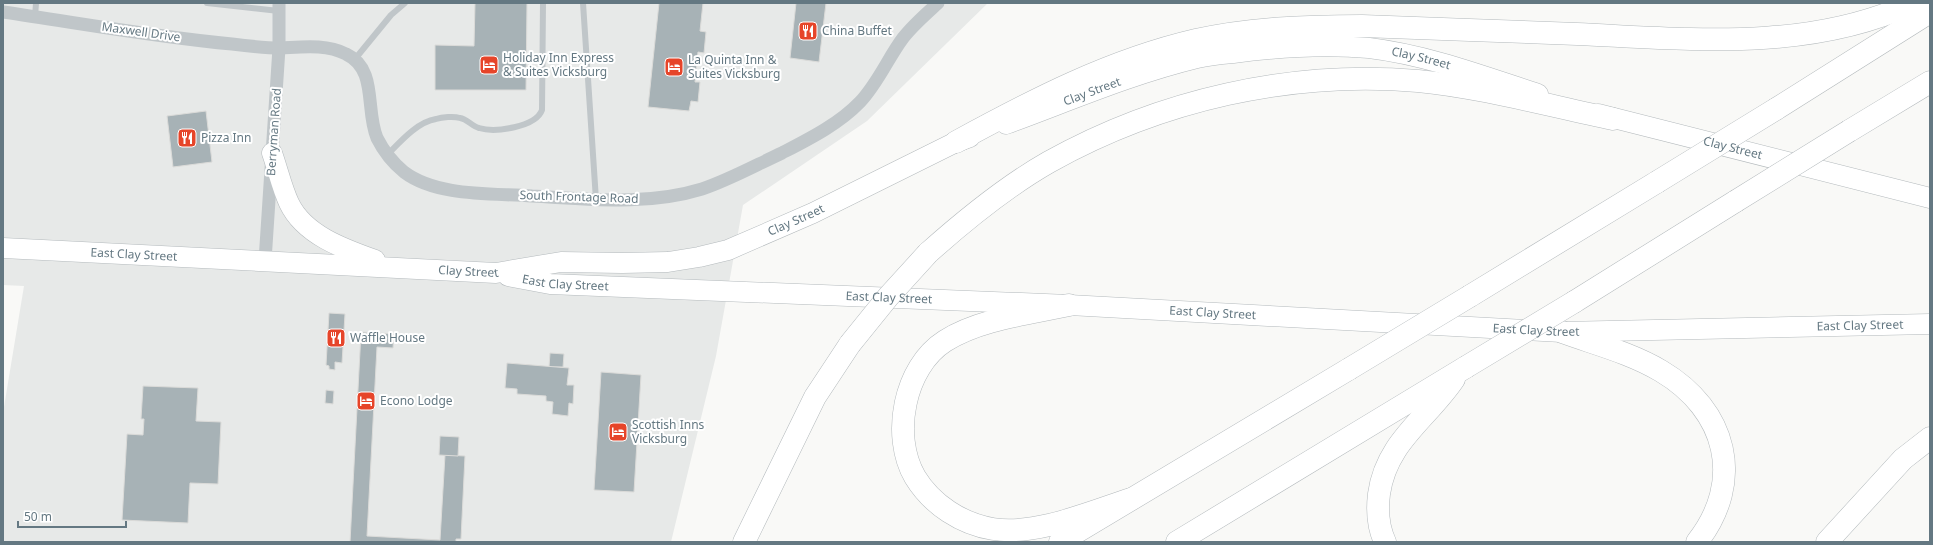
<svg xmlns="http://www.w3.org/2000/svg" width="1933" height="545" viewBox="0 0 1933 545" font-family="'Noto Sans',sans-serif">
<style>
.built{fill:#e7e9e8}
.building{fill:#a7b2b6;stroke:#dbdbd9}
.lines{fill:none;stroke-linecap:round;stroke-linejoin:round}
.primary-casing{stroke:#b4babd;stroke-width:21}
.motorway-casing{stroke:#b3b9bc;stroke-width:23}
.service{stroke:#c0c6c9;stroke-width:6}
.minor{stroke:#c0c6c9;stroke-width:13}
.primary{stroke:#fff;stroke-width:20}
.motorway{stroke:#fff;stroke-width:22}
.motorway-bridge-casing{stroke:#b3b9bc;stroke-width:23;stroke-linecap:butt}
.motorway-bridge{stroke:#fff;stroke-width:22}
.labels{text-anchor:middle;stroke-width:4;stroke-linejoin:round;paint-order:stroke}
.poi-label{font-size:12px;fill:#647882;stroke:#fff;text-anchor:start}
.street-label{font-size:12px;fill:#647882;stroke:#fff}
</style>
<rect width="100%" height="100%" fill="#f9f9f7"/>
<path class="built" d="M3,3H988L867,121L743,205L716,356L671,542H3V413L24,286L3,285Z"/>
<g class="building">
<path d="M475,3H527L526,90H435V45L474,46Z"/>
<path d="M659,3H703L700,31L706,32L704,53L698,52L695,82H700L698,102L691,101L689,111L648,107Z"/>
<path d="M796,3H826L819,62L790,58Z"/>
<path d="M206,111L212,162L173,167L167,116Z"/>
<path d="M329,313L345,314L342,363L335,362V370L329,369V366L326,365Z"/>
<path d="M361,332L394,334L393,348L377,347L367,536L440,540L445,455L465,456L461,539H456V542H350Z"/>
<path d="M550,353L564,354L563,367H549Z"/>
<path d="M507,363L569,368L567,385H574L573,404L569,403L568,416L552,414L553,402L546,401V396L517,394V389L505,388Z"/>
<path d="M601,372L641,375L634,492L594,490Z"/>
<path d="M143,386L198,388L196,421L221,422L218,484L190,483L188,523L122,520L127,434L143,435L144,419H141Z"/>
<path d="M326,390L334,391L333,404L325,403Z"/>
<path d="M440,436L459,437L458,456L439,455Z"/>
</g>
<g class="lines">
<g class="primary-casing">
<g id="primary">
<path id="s1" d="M1598,114L1930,198"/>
<path id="s2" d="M1006,124C1069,101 1131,74 1197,58C1209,55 1221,54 1233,53C1278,47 1324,44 1369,48C1427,55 1483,76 1538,94"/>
<path d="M272,153C278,170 282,188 289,203C304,235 344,249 375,260"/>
<path id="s3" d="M3,248L496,273L561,262L622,263L668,262L699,257L728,250L813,213L956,142L970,137"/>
<path id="s4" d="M508,276L550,284L1069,305L1562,332L1930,324"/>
</g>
</g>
<g class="motorway-casing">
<g id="motorway">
<path d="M1776,109L1930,12"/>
<path d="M1849,131L1930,82"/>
<path d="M956,142C1033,100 1110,60 1196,40C1250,28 1307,26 1362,26C1434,29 1505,31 1577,34C1689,39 1808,52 1913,3"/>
<path d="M928,253C965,220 1005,187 1049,162C1160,100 1291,70 1418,81C1481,87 1550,106 1613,119"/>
<path d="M1470,296L1657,182"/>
<path d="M1574,302L1736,201"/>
<path d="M1069,305C1028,314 980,319 945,341C904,367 891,436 915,477C932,505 962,524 993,529C1035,536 1091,512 1131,499"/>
<path d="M1562,332C1595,344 1631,353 1661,371C1727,410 1745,481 1697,542"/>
<path d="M744,542L815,397L850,344"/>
<path d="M1060,542L1349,369"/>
<path d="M1177,542L1466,367"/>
<path d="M1385,542C1378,527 1377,510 1379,494C1386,442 1427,419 1454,379"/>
<path d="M1827,542L1903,459L1930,438"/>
</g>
</g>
<g class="service">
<path d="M207,3L279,11"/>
<path d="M583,3L596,200"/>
<path d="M35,17L36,3"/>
<path d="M355,59L391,15L405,3"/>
<path d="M387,155C400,142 417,122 436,119C442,117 454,116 460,118C467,119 472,126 479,128C495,133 536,127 542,110L543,3"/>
</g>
<g class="minor">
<path d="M3,12C79,23 156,37 232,44C248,46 265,48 281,48C303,47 326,44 346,54C378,69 365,110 377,138C383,150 393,163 404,172C437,197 493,193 532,196C589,199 647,206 702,189C729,180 756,165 782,153C809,139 839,124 860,102C878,83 888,58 903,38C913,25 926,14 938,3"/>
<path d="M265,261L279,48V3"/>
</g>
<use href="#primary" class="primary"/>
<use href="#motorway" class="motorway"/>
<g class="motorway-bridge-casing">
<g id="motorway-bridge">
<path d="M1657,182L1776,109"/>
<path d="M1736,201L1849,131"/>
<path d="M850,344L888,297L928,253"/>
<path d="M1466,367L1574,302"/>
<path d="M1349,369L1470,296"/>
</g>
</g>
<use href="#motorway-bridge" class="motorway-bridge"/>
</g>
<defs>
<g id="restaurant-square" transform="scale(1)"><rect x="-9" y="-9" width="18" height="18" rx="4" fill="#e6452a" stroke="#fff"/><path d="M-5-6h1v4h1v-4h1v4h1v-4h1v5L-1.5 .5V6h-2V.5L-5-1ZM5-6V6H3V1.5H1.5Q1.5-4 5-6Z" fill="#fff"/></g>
<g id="hotel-square" transform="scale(1)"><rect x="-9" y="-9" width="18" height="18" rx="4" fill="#e6452a" stroke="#fff"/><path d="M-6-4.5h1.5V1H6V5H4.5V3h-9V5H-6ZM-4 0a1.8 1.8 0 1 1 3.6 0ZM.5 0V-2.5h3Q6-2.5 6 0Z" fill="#fff"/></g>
</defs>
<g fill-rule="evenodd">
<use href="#restaurant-square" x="808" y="31"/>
<use href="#hotel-square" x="489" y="65"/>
<use href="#hotel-square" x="674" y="67"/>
<use href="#restaurant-square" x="187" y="138"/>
<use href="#restaurant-square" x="336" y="338"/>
<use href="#hotel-square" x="366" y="401"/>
<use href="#hotel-square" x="618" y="432"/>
</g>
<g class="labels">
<g class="poi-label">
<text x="822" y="35">China Buffet</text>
<text x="503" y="62">Holiday Inn Express<tspan x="503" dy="14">&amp; Suites Vicksburg</tspan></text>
<text x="688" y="64">La Quinta Inn &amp;<tspan x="688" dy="14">Suites Vicksburg</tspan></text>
<text x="201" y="142">Pizza Inn</text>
<text x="350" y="342">Waffle House</text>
<text x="380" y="405">Econo Lodge</text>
<text x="632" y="429">Scottish Inns<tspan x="632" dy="14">Vicksburg</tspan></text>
</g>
<g class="street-label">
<text transform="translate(141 32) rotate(8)" y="4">Maxwell Drive</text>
<text dy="4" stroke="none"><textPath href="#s2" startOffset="428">Clay Street</textPath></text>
<text dy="4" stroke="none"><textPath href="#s2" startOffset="92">Clay Street</textPath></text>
<text transform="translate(274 132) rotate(-86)" y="4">Berryman Road</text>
<text dy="4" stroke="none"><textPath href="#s1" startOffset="139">Clay Street</textPath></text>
<text transform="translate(579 197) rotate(2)" y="4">South Frontage Road</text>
<text dy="4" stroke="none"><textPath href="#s3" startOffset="802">Clay Street</textPath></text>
<text dy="4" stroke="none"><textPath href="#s3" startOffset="131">East Clay Street</textPath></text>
<text dy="4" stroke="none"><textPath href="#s3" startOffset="466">Clay Street</textPath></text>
<text dy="4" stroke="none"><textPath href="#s4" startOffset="58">East Clay Street</textPath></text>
<text dy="4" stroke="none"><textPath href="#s4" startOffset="382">East Clay Street</textPath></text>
<text dy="4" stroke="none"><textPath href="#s4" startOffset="706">East Clay Street</textPath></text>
<text dy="4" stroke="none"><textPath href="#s4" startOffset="1354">East Clay Street</textPath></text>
<text dy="4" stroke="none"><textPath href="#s4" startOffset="1030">East Clay Street</textPath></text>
</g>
</g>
<rect width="1933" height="545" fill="none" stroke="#647882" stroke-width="8"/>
<path d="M18 521v6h108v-6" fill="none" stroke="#647882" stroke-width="2"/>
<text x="24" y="521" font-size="12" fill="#647882" stroke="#ffffff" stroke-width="3" paint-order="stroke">50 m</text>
</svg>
